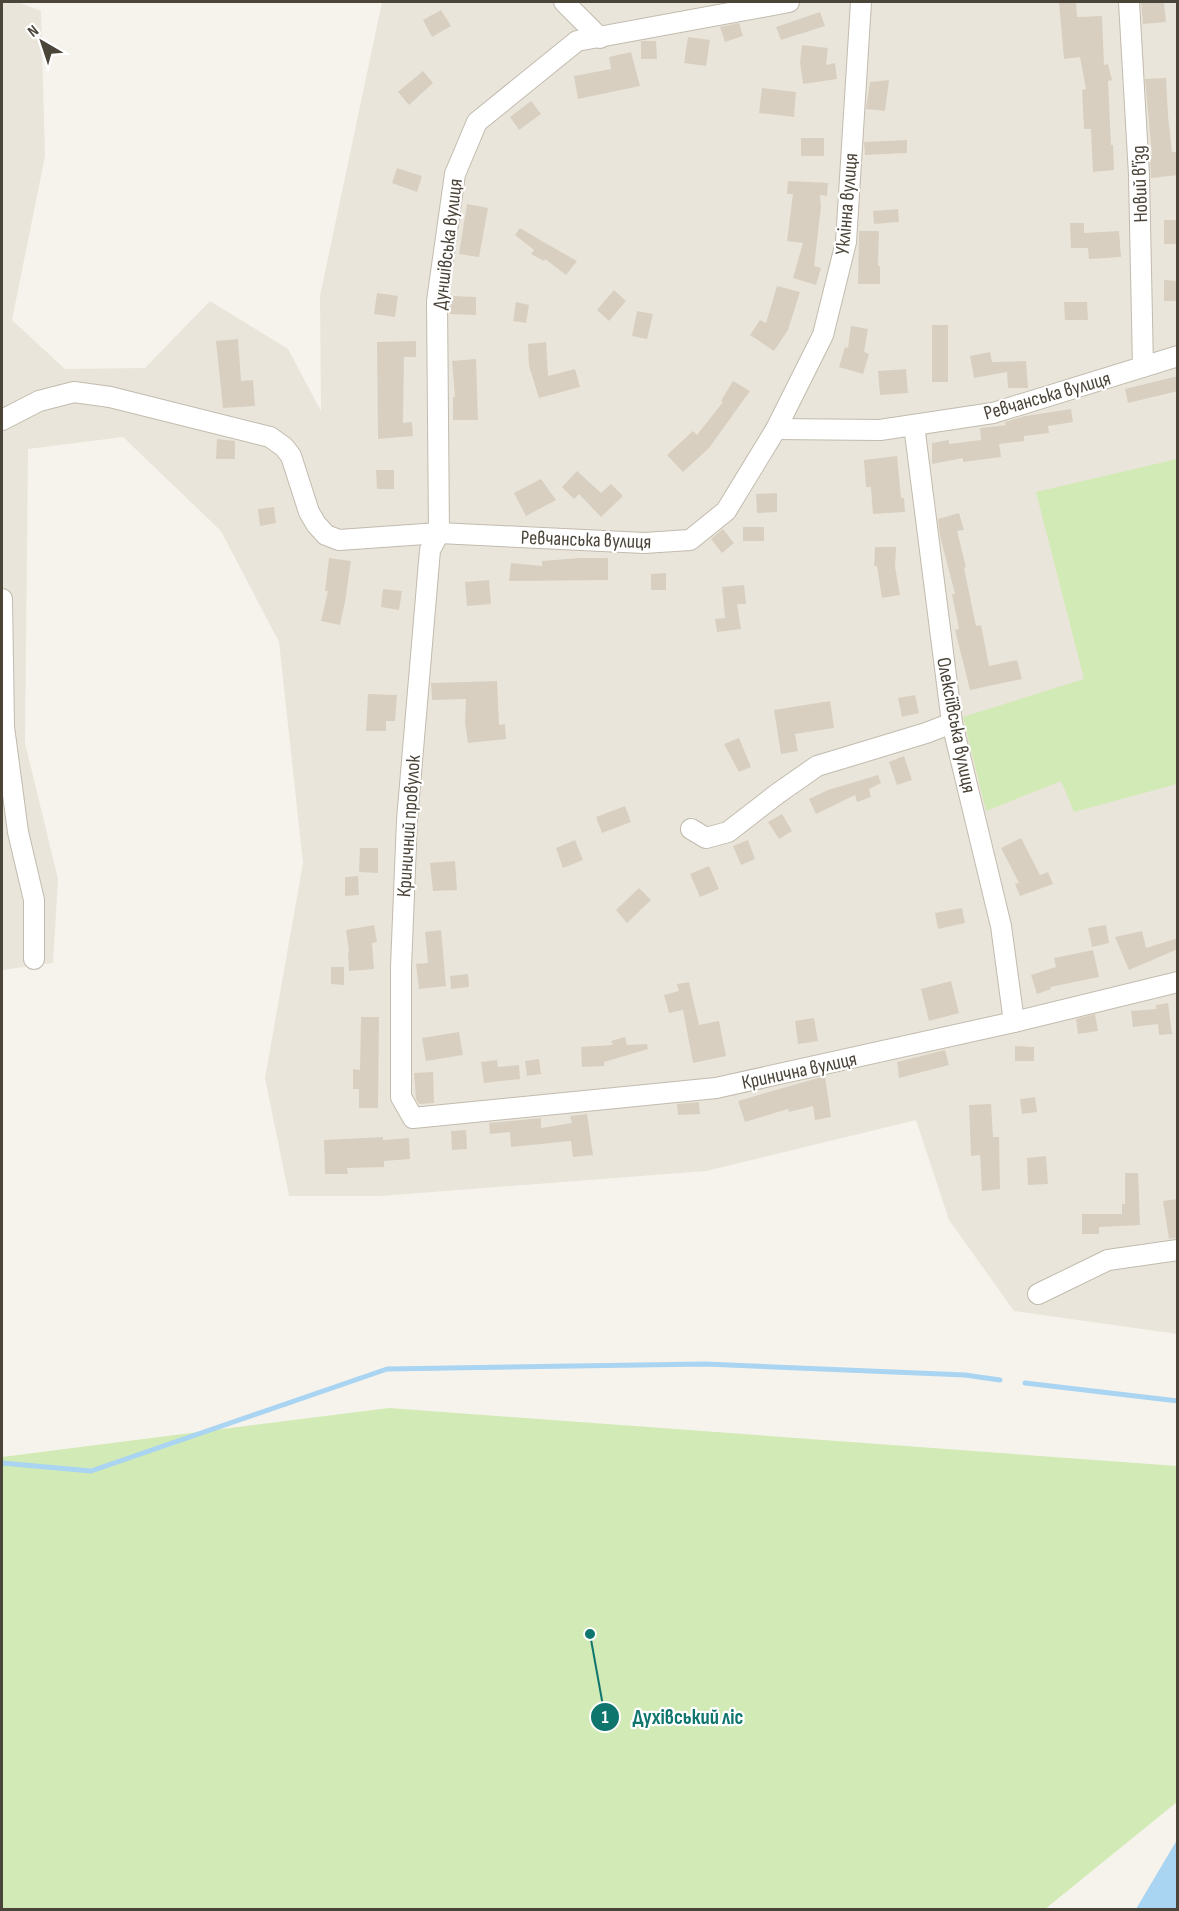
<svg xmlns="http://www.w3.org/2000/svg" width="1179" height="1911" viewBox="0 0 1179 1911" font-family="'Sofia Sans Condensed',sans-serif">
<style>
.residential{fill:#eae5da}
.green{fill:#d2eab5}
.water{fill:#a9d4f2}
.lines{fill:none;stroke-linecap:round;stroke-linejoin:round}
.stream{stroke:#a9d4f2;stroke-width:5}
.building{fill:#d8cfc1}
.street-casing{stroke:#c2bbae;stroke-width:22}
.street{stroke:#fff;stroke-width:20}
.labels{text-anchor:middle;stroke-width:4.5;stroke-linejoin:round;paint-order:stroke}
.street-label{font-size:20px;fill:#4b4439;stroke:#fff}
.leader{fill:none;stroke:#0f766e;stroke-width:2}
.callout-dot{fill:#0f766e;stroke:#fff;stroke-width:2}
.mark-label{font-size:18px;text-anchor:middle;font-weight:bold;fill:#fff}
.callout-label{font-size:21px;text-anchor:middle;font-weight:bold;fill:#0f766e;stroke:#fff;stroke-width:4.5;stroke-linejoin:round;paint-order:stroke}
</style>
<rect width="100%" height="100%" fill="#f6f3ec"/>
<path class="residential" d="M2,2H17L41,11L45,156L12,320L65,369L145,368L210,301L288,349L321,411L320,296L382,2H1177V1334L1014,1311L949,1220L916,1120L706,1171L381,1196H289L265,1078L303,863L279,642L221,531L123,437L28,449L25,743L58,879L53,963L2,970Z"/>
<g class="green">
<path d="M1177,459V784L1074,812L1061,781L986,811L963,717L1084,679L1036,492Z"/>
<path d="M389,1408L1177,1466V1802L1045,1909H2V1457Z"/>
</g>
<path class="water" d="M1177,1840V1909H1136Z"/>
<g class="lines">
<g class="stream">
<path d="M1025,1383L1178,1401"/>
<path d="M2,1463L91,1471L387,1369L705,1364L965,1375L1000,1380"/>
</g>
</g>
<g class="building">
<path d="M1059,2H1076L1077,17L1102,16L1104,65L1108,64L1112,80L1108,81L1111,145H1113L1114,170L1093,172L1091,129H1084L1082,90L1086,89L1080,57L1064,59Z"/>
<path d="M1141,2H1164L1166,22L1143,24Z"/>
<path d="M441,10L451,26L432,37L423,20Z"/>
<path d="M820,12L825,26L781,40L776,27Z"/>
<path d="M739,23L743,36L725,42L720,27Z"/>
<path d="M688,37L710,40L706,66L684,63Z"/>
<path d="M641,41H656L657,59H641Z"/>
<path d="M802,45L828,48L826,65L835,63L837,79L803,84L800,62Z"/>
<path d="M631,52L640,86L578,99L574,76L611,69L609,57Z"/>
<path d="M423,71L433,83L409,105L398,92Z"/>
<path d="M1166,78L1168,116L1172,152H1177L1178,175L1151,178L1150,155H1152L1145,79Z"/>
<path d="M889,80L885,111L866,109L870,82Z"/>
<path d="M762,88L796,92L794,117L759,113Z"/>
<path d="M531,101L541,114L519,130L510,117Z"/>
<rect x="801" y="138" width="23" height="18"/>
<path d="M907,140V153L865,155L864,142Z"/>
<path d="M397,168L422,176L417,192L392,183Z"/>
<path d="M788,181L828,183L827,196L820,195L821,207L814,266L821,268L816,285L793,278L803,243L787,241L793,194H787Z"/>
<path d="M467,204L488,208L479,257L459,254Z"/>
<path d="M898,209L899,222L874,224L873,211Z"/>
<rect x="1164" y="220" width="14" height="24"/>
<path d="M1070,223H1084V233L1119,231L1121,257L1089,259L1088,248H1071Z"/>
<path d="M520,228L540,240L577,261L566,275L545,259L544,261L531,254L534,250L515,235Z"/>
<path d="M859,231H879L878,266H880V284H858Z"/>
<path d="M1164,280L1178,281V301H1164Z"/>
<path d="M777,286L800,292L788,330L774,351L750,335L760,320L766,323Z"/>
<path d="M614,290L626,301L609,321L597,310Z"/>
<path d="M377,293L398,296L395,317L374,314Z"/>
<path d="M451,296L476,297V315L450,314Z"/>
<path d="M516,302L529,305L526,323L513,321Z"/>
<path d="M1064,302H1087L1088,320H1065Z"/>
<path d="M637,311L653,314L647,339L632,336Z"/>
<rect x="932" y="325" width="16" height="57"/>
<path d="M851,326L868,329L864,352L869,354L863,374L839,367L845,347L848,348Z"/>
<path d="M238,339L241,381L253,380L255,406L223,408L216,341Z"/>
<path d="M416,341V357H404L403,423L412,422L413,436L378,439L377,342Z"/>
<path d="M546,342L548,376L575,369L580,387L539,398L529,366L528,344Z"/>
<path d="M990,352L992,362L1026,361L1028,388H1008L1007,372L974,378L970,356Z"/>
<path d="M476,359L478,420H453V397H455L452,361Z"/>
<path d="M906,369L908,393L880,395L878,371Z"/>
<path d="M1178,376V391L1128,403L1125,389Z"/>
<path d="M733,381L750,391L709,448L683,472L667,455L693,431L697,435L723,402L721,401Z"/>
<path d="M1071,409L1073,422L1048,426L1049,433L1024,436V441L999,444L1001,457L963,462V458L932,464V443L949,440V444L981,440L980,428L1006,425L1005,422L1025,416Z"/>
<path d="M217,439L235,441V459H216Z"/>
<path d="M897,456L901,498H904L905,512L873,514L871,487H866L864,460Z"/>
<path d="M376,470H394V489H377Z"/>
<path d="M577,471L601,493L611,484L623,496L601,517L579,494L574,499L562,487Z"/>
<path d="M541,479L556,500L526,516L514,493Z"/>
<path d="M777,493V512L757,513L756,494Z"/>
<path d="M274,507L276,523L260,526L258,509Z"/>
<path d="M959,513L964,530L957,531L966,567L964,568L976,626L981,625L989,666L1017,660L1022,679L970,690L955,630L959,629L952,594H955L940,536L938,519Z"/>
<rect x="743" y="527" width="21" height="14"/>
<path d="M723,529L734,543L722,553L711,539Z"/>
<path d="M875,547H896L895,567L900,595L882,598L877,566H874Z"/>
<path d="M329,558L351,561L345,602L340,625L321,621L328,591H325Z"/>
<path d="M580,558H608V580L509,581L511,563L542,566V561Z"/>
<path d="M666,573V590H651V574Z"/>
<path d="M489,580L491,604L467,606L465,582Z"/>
<path d="M744,585L746,604H737L741,629L717,632L715,619L725,618L722,587Z"/>
<path d="M383,589L402,591L399,610L381,607Z"/>
<path d="M497,681L499,725L505,724L506,739L468,743L465,723L466,699L432,700L431,683Z"/>
<path d="M368,694L397,695L395,721H386V731H366Z"/>
<path d="M915,695L919,713L902,717L898,698Z"/>
<path d="M830,701L834,728L795,734L798,751L781,754L774,710Z"/>
<path d="M739,738L751,767L739,772L724,744Z"/>
<path d="M904,756L912,780L897,785L889,762Z"/>
<path d="M878,775L881,783L869,789L871,797L857,802L855,795L816,814L809,799L828,790Z"/>
<path d="M625,806L631,822L602,833L596,817Z"/>
<path d="M782,814L792,831L779,839L768,822Z"/>
<path d="M1021,838L1040,875L1048,872L1053,884L1020,896L1015,884L1019,883L1001,848Z"/>
<path d="M575,840L583,860L563,868L556,848Z"/>
<path d="M748,840L755,859L741,865L733,846Z"/>
<path d="M360,848H378V873L359,872Z"/>
<path d="M455,861L457,890L433,891L430,863Z"/>
<path d="M709,866L719,889L700,897L690,874Z"/>
<path d="M358,876L359,895L345,896V877Z"/>
<path d="M639,888L651,900L627,923L616,910Z"/>
<path d="M962,908L965,923L938,929L935,913Z"/>
<path d="M374,925L377,942L372,943L374,969L349,971L348,952L349,951L346,930Z"/>
<path d="M1106,925L1109,943L1092,947L1088,928Z"/>
<path d="M441,930L446,986L419,989L416,964L428,963L425,932Z"/>
<path d="M1142,931L1146,948L1178,938V949L1129,970L1115,937Z"/>
<path d="M1093,950L1099,977L1050,987L1051,989L1037,994L1031,975L1056,967L1054,958Z"/>
<path d="M331,967H344V985L331,984Z"/>
<path d="M468,974L469,987L451,989L450,976Z"/>
<path d="M951,981L959,1013L929,1021L921,989Z"/>
<path d="M689,982L699,1025L719,1021L726,1056L693,1063L683,1010L669,1013L664,995L679,991L677,984Z"/>
<path d="M1168,1003L1172,1034L1159,1035L1158,1024L1133,1027L1131,1011L1156,1009V1005Z"/>
<path d="M1095,1014L1098,1031L1078,1034L1076,1019Z"/>
<path d="M361,1017H379L378,1108H359V1089H353V1069L360,1070Z"/>
<path d="M814,1018L818,1041L798,1044L795,1021Z"/>
<path d="M459,1032L463,1055L426,1061L422,1038Z"/>
<path d="M625,1037L627,1045L647,1044L648,1049L604,1062V1066L582,1067L581,1047L613,1045L611,1041Z"/>
<path d="M1015,1046L1034,1047V1061H1015Z"/>
<path d="M945,1050L949,1065L899,1078L897,1062Z"/>
<path d="M539,1059L541,1074L527,1076L525,1061Z"/>
<path d="M497,1060L498,1067L519,1065L520,1079L484,1083L481,1062Z"/>
<path d="M433,1072L434,1103L419,1104L416,1099L414,1073Z"/>
<path d="M825,1076L831,1117L815,1120L813,1106L789,1112L788,1109L745,1122L738,1101Z"/>
<path d="M1035,1097L1037,1112L1022,1114L1020,1099Z"/>
<path d="M699,1102L700,1114L678,1115L677,1104Z"/>
<path d="M991,1104L993,1137H999L1000,1189L982,1191L980,1155L971,1156L969,1105Z"/>
<path d="M587,1114L593,1155L573,1157L571,1141L511,1147L510,1132L490,1134L489,1123L541,1118V1128L572,1123L570,1116Z"/>
<path d="M466,1130L467,1149L452,1150L451,1131Z"/>
<path d="M383,1137V1140L409,1138L410,1159L384,1161V1167L347,1168L348,1174H325L324,1140Z"/>
<path d="M1046,1156L1048,1184L1028,1185L1027,1158Z"/>
<path d="M1125,1173H1138L1140,1225L1099,1227V1234H1082V1214H1122V1204H1125Z"/>
<path d="M1178,1199V1238L1169,1239L1163,1201Z"/>
</g>
<g class="lines">
<g class="street-casing">
<g id="street">
<path d="M564,2L600,38"/>
<path d="M789,2L577,41L477,122L455,174L437,301L439,533L430,550L407,820L401,967V1097L413,1118L716,1088L1014,1022L1178,982"/>
<path d="M1129,2L1139,175L1143,367"/>
<path d="M2,420L39,401L74,392L110,397L270,437L284,447L291,456L309,512L316,524L326,535L339,540L439,533L644,543L690,540L726,511L776,429L823,335L846,242L861,2"/>
<path d="M914,425L952,723L1001,926L1014,1022"/>
<path d="M776,429L880,430L993,413L1178,356"/>
<path d="M2,599L4,727L18,832L34,900V959"/>
<path d="M691,829L706,838L728,832L777,794L817,766L926,733L952,723"/>
<path d="M1038,1294L1108,1260L1178,1250"/>
</g>
</g>
<use href="#street" class="street"/>
</g>
<g class="labels">
<g class="street-label">
<text transform="translate(1139 184) rotate(-92)" y="7">Новий в'їзд</text>
<text transform="translate(846 204) rotate(-85)" y="7">Уклінна вулиця</text>
<text transform="translate(447 244) rotate(-83)" y="7">Дуншівська вулиця</text>
<text transform="translate(1047 395) rotate(-16)" y="7">Ревчанська вулиця</text>
<text transform="translate(586 539) rotate(2)" y="7">Ревчанська вулиця</text>
<text transform="translate(957 725) rotate(79)" y="7">Олексіївська вулиця</text>
<text transform="translate(408 826) rotate(-86)" y="7">Криничний провулок</text>
<text transform="translate(799 1070) rotate(-12)" y="7">Кринична вулиця</text>
</g>
</g>
<path class="leader" d="M590 1634L605 1717"/>
<g class="callout-dot">
<circle cx="590" cy="1634" r="6"/>
<circle cx="605" cy="1717" r="15"/>
</g>
<g class="mark-label">
<text x="605" y="1723">1</text>
</g>
<g class="callout-label">
<text x="688" y="1724">Духівський ліс</text>
</g>
<rect width="1179" height="1911" fill="none" stroke="#4b4439" stroke-width="6"/>
<g transform="translate(42 42) rotate(321)" stroke="#ffffff" stroke-width="4.5" paint-order="stroke">
<path d="M0-4.5L10 22L0 15L-10 22Z" fill="#4b4439"/>
<text y="-9" font-size="16" font-weight="bold" text-anchor="middle" fill="#4b4439">N</text>
</g>
</svg>
